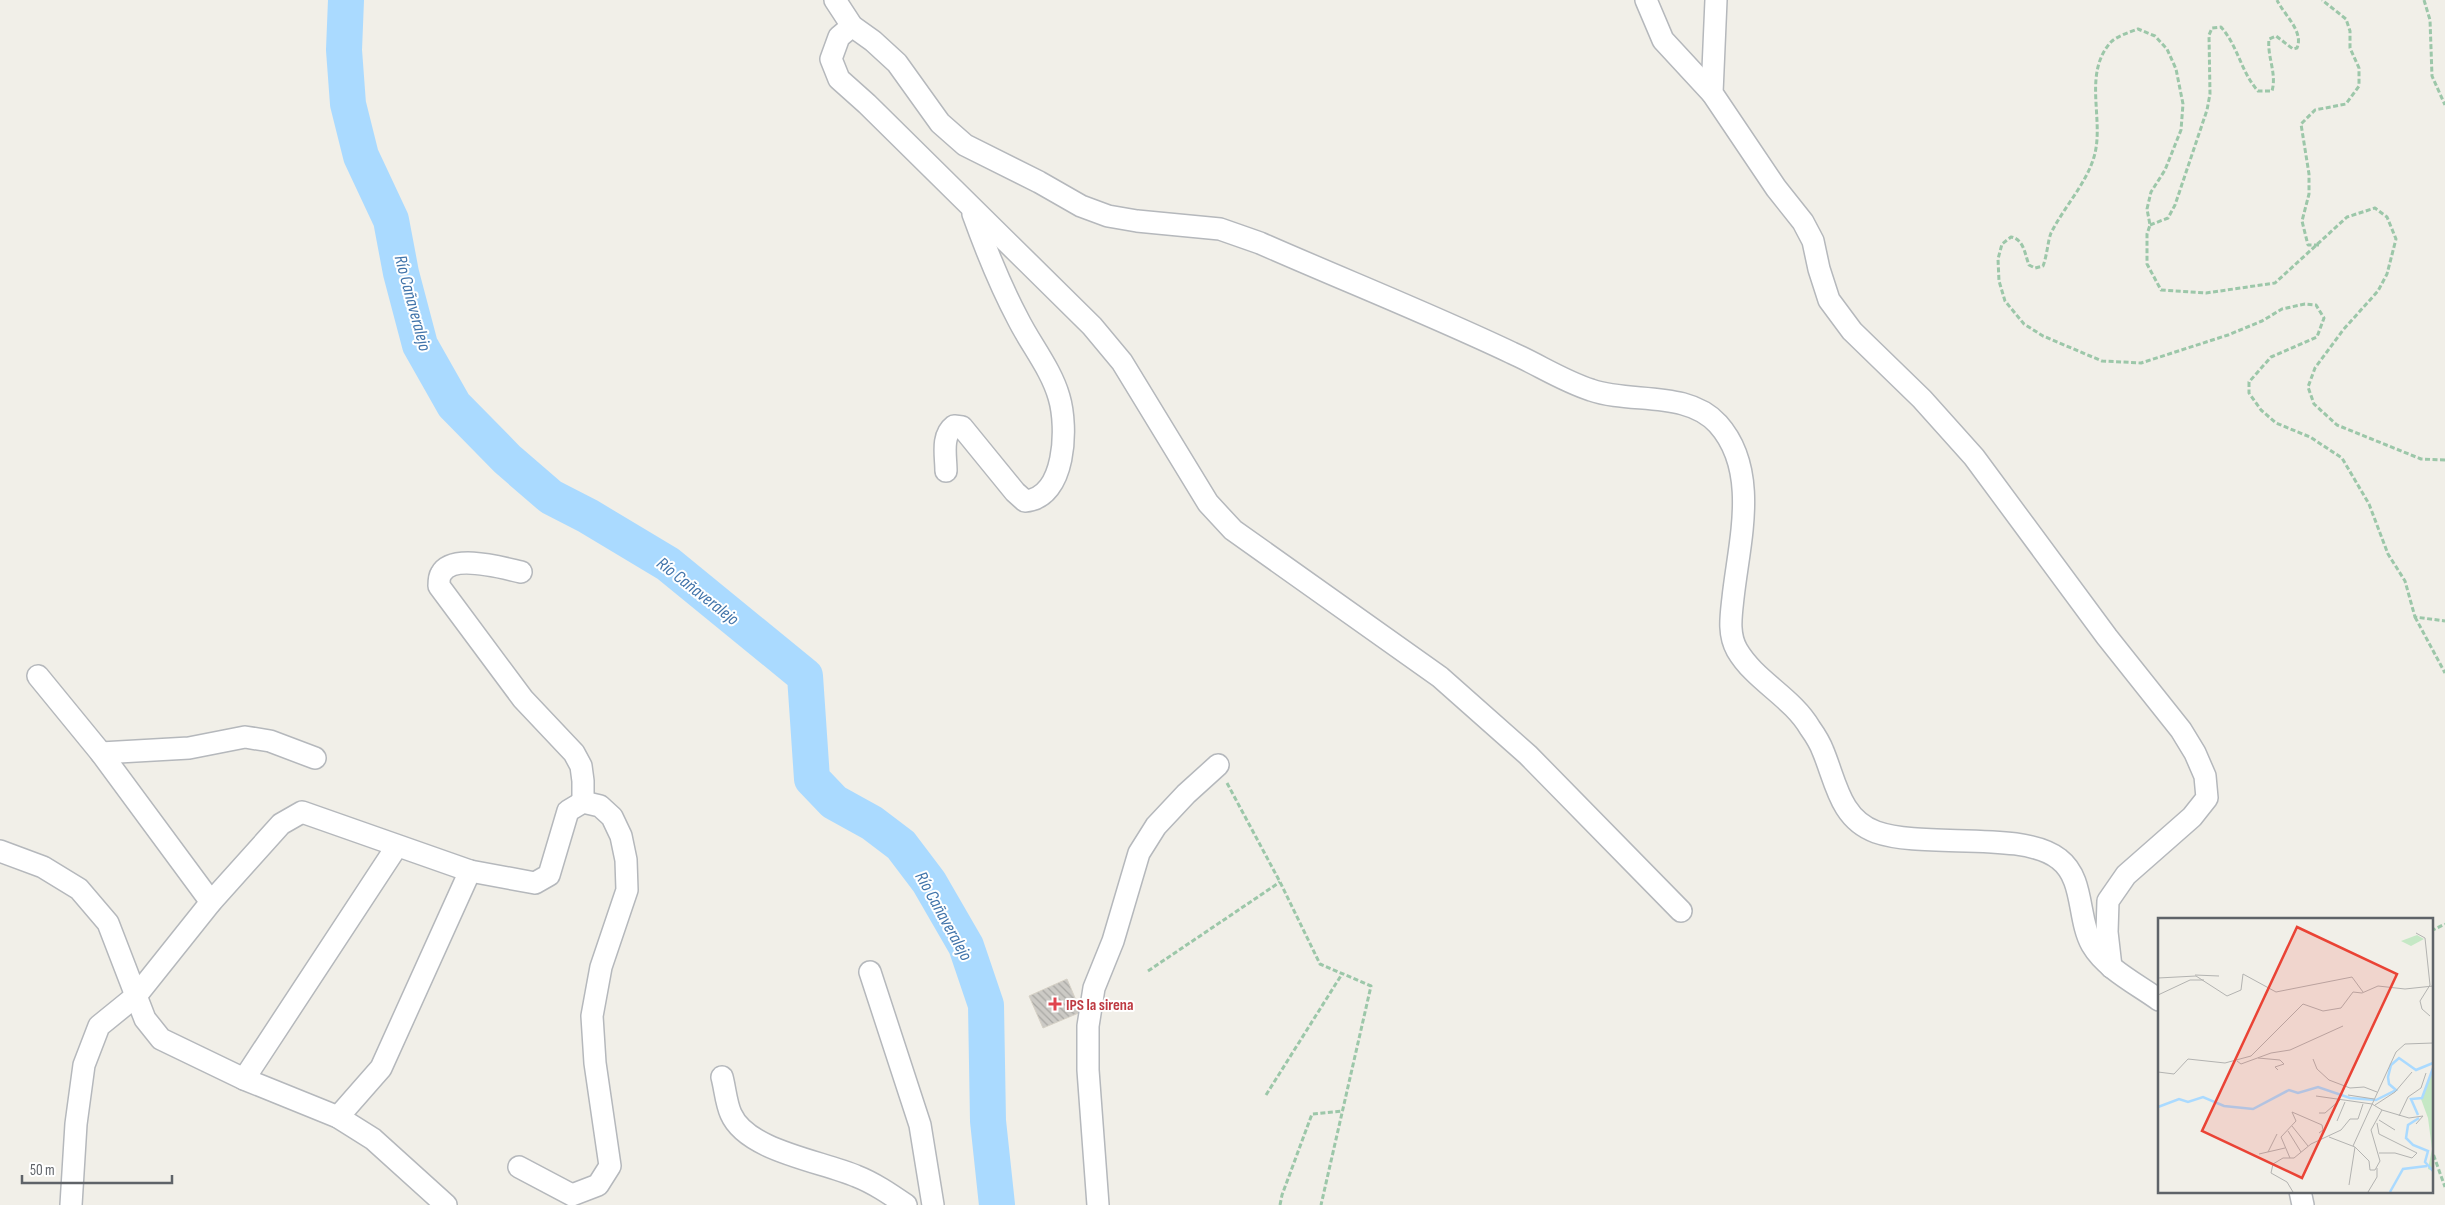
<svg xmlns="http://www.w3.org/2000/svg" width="2445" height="1205" viewBox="0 0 2445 1205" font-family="'Sofia Sans Condensed',sans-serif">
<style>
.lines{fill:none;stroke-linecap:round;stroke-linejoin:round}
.river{stroke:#aadaff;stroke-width:36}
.building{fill:url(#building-back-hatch);stroke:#d6d1c6}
.minor-casing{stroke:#b5b8bc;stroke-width:24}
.path{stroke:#9cc7a9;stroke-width:3;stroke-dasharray:5 2.5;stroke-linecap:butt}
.minor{stroke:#fff;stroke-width:21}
.health-dot{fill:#e0444e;stroke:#fff;stroke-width:2}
.labels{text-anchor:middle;stroke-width:4;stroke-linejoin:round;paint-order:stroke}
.health-label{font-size:16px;font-weight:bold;fill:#be3a42;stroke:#fff;text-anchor:start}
.water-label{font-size:18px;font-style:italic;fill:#4174aa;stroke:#fff}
.inset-river{fill:none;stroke:#aadaff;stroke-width:2.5}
.inset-road{fill:none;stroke:#b3b3b1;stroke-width:1}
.view{fill:#ea4335;fill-opacity:0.15;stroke:#ea4335;stroke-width:2.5}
.inset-edge{fill:none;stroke:#5f6368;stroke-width:2.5}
</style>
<defs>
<pattern id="building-back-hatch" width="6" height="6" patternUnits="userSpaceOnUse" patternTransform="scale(1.25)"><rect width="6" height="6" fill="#cccac5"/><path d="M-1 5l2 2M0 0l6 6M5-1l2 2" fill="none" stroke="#a9a8a4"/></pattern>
</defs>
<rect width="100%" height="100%" fill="#f1efe8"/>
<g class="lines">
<path class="river" d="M346,0L344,50L348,104L361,156L391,220L401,273L420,345L454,405L507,459L551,497L588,516L668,564L805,676L812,779L834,802L872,823L901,845L929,882L966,946L986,1005L988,1121L997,1205"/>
</g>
<path class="building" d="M1067,979L1081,1012L1043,1028L1029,996Z"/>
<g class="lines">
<g class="minor-casing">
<g id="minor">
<path d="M835,0L852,26L873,41L897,63L940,123L965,145L1039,182L1081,206L1108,216L1137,221L1220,229L1260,243C1344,280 1430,314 1512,353C1539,365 1563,381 1591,390C1631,404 1687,390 1718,424C1760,471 1739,542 1733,598C1731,616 1728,634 1737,650C1755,681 1792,697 1810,728C1815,735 1820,743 1823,751C1836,782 1840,819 1876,832C1924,849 2023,830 2059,859C2085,879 2077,918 2092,945C2106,969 2137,984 2159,1000"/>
<path d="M1646,0L1663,40L1712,93"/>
<path d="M1716,0L1712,93L1776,188L1803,222L1813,241L1819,269L1829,300L1852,331L1922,399L1974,457L2107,637L2181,730L2195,753L2205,776L2207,798L2192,817L2126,875L2108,901L2107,932L2111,967"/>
<path d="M852,26L839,37L831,59L839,79L867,104L1092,326L1122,362L1208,503L1233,530L1440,677L1528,755L1681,911"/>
<path d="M946,471C946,456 941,436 954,426L962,427L1015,492L1025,501C1066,498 1068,427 1059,397C1051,369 1031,345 1018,319C1000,285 986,250 973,214"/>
<path d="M521,572C503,568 452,553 441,574C439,577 439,583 439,586L523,699L574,753L581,766L583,781V802"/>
<path d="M38,676L101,753L211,902"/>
<path d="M101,753L189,748L245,737L270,741L315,758"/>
<path d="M0,851L43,867L79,889L108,923L145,1019L161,1039L244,1079L338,1117L373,1139L446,1205"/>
<path d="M870,972L920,1125L933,1205"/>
<path d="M722,1077C725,1088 726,1103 731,1114C747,1151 821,1161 856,1176C874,1183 890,1194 906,1205"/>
<path d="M244,1079L397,846"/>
<path d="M338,1117L381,1068L470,871"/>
<path d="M2300,1191L2303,1205"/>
<path d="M71,1205L76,1124L84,1065L99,1026L136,996L211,902L281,824L302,812L470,871L535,883L549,875L568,811L583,802L600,806L612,817L621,836L626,860L627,890L601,967L592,1016L595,1063L610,1166L598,1185L572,1195L519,1167"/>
<path d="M1098,1205L1088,1070V1026L1094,988L1113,941L1139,853L1156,826L1186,794L1218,765"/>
</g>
</g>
<g class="path">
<path d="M2424,0L2430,20L2432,76L2445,105"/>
<path d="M2150,225L2168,218L2175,205L2207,110L2210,94L2209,35L2212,28L2221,27C2238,46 2241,72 2258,91H2272C2277,73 2267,57 2269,39L2276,36L2293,49L2297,48C2304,31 2284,15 2277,0"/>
<path d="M2319,245H2308L2302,221L2309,194V174L2301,124L2315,110L2346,104L2359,86V68L2350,48V31L2346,19L2322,0"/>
<path d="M2445,460L2421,459L2337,425L2314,404L2308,387L2315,368L2343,330L2378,291L2387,274L2396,239L2387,217L2375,208L2347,217L2275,283L2206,293L2161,290L2147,264V234L2150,225L2147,209L2151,192L2165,170L2181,130L2183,104L2176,69L2167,49L2155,36L2138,29C2130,32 2117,36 2111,42C2082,74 2105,120 2094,157C2086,184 2064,207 2051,233C2048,240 2047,256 2043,266L2035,268L2029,265C2025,255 2024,239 2011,237L2002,244L1998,259L1999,281L2005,301L2024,324L2043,336L2102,361L2141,363L2228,335L2262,321L2282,309L2305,304L2316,305L2324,318L2317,337L2271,357L2249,382V393L2261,410L2276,423L2310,437L2342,458L2369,504L2388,554L2405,581L2415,617L2445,621"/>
<path d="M2415,617L2445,673"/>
<path d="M1227,783L1280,882L1320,964L1371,986L1321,1205"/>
<path d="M2431,931L2445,924"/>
<path d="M1148,971L1280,882"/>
<path d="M1266,1095L1342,974"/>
<path d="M2431,1148L2445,1187"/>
<path d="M1280,1205L1282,1195L1312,1114L1343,1111"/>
</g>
<use href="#minor" class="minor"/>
</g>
<path class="health-dot" d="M1052.5 996.5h5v5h5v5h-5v5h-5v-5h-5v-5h5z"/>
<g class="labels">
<g class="health-label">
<text x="1066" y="1010">IPS la sirena</text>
</g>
<g class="water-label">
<text transform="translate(413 303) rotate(75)" y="6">Río Cañaveralejo</text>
<text transform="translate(698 591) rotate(38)" y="6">Río Cañaveralejo</text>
<text transform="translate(944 916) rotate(61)" y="6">Río Cañaveralejo</text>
</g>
</g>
<g transform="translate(2158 918)">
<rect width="275" height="275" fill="#f1efe8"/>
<path d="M259,17L266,21L253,28L243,23Z" fill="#c5e8c5"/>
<path d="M275,150V253L270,251L274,231L270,200L263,181Z" fill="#c5e8c5"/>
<path class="inset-river" d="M0,189L21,181L30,184L45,179L66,188L95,191L131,172L140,175L160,169L192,180L218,182L238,172L231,166L230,159L233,147L241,140L258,152L275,145M260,197L253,181L264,180L275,150M261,200L250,207L248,220L255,227L270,233L267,244L275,253M232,274L245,251L269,248"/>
<path class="inset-road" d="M258,15L267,20L272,67L262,83L264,91L272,98M37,57L61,58M0,60L38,58L69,78L83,72L85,56L118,74L194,59L205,74M0,77L32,62H46M100,140L122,142L126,146L117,149L120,152M155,141L159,151L171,162L192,170L206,169L219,174M79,143L83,146L113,135L132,132L185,108M0,154L16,156L30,141L67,145L93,138L145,86L165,93L183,90L195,74L204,75L220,68L247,71L275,68M190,177L216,181M158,178L214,186L224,192L213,212L222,243L217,252H212L211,243L197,229L171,219M217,187L237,174L254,154M224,192L251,200L265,198L258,206M161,195H167L182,182M241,198L250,179L263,170L268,155M221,202L237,212M179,203L187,184M219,205L221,216L259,235L254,240L237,235H221M134,208L150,228M130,213L143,234M195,228L238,134L247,126L275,125M110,234L119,216M101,236L127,230M132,240L123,219L138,203L134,194L164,207L165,212L161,215M191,267L197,229M135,274L129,264L113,255L115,246L125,240H136L153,226L183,212L192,201H200L205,186M210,274L219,259V250"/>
<path class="view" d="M139,9L239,56L144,260L44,213Z"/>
<rect width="275" height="275" class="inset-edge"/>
</g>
<path d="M22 1175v8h150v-8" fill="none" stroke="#5f6368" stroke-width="2.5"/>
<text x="30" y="1175" font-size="15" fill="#5f6368" stroke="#ffffff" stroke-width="4" paint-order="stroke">50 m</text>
</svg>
